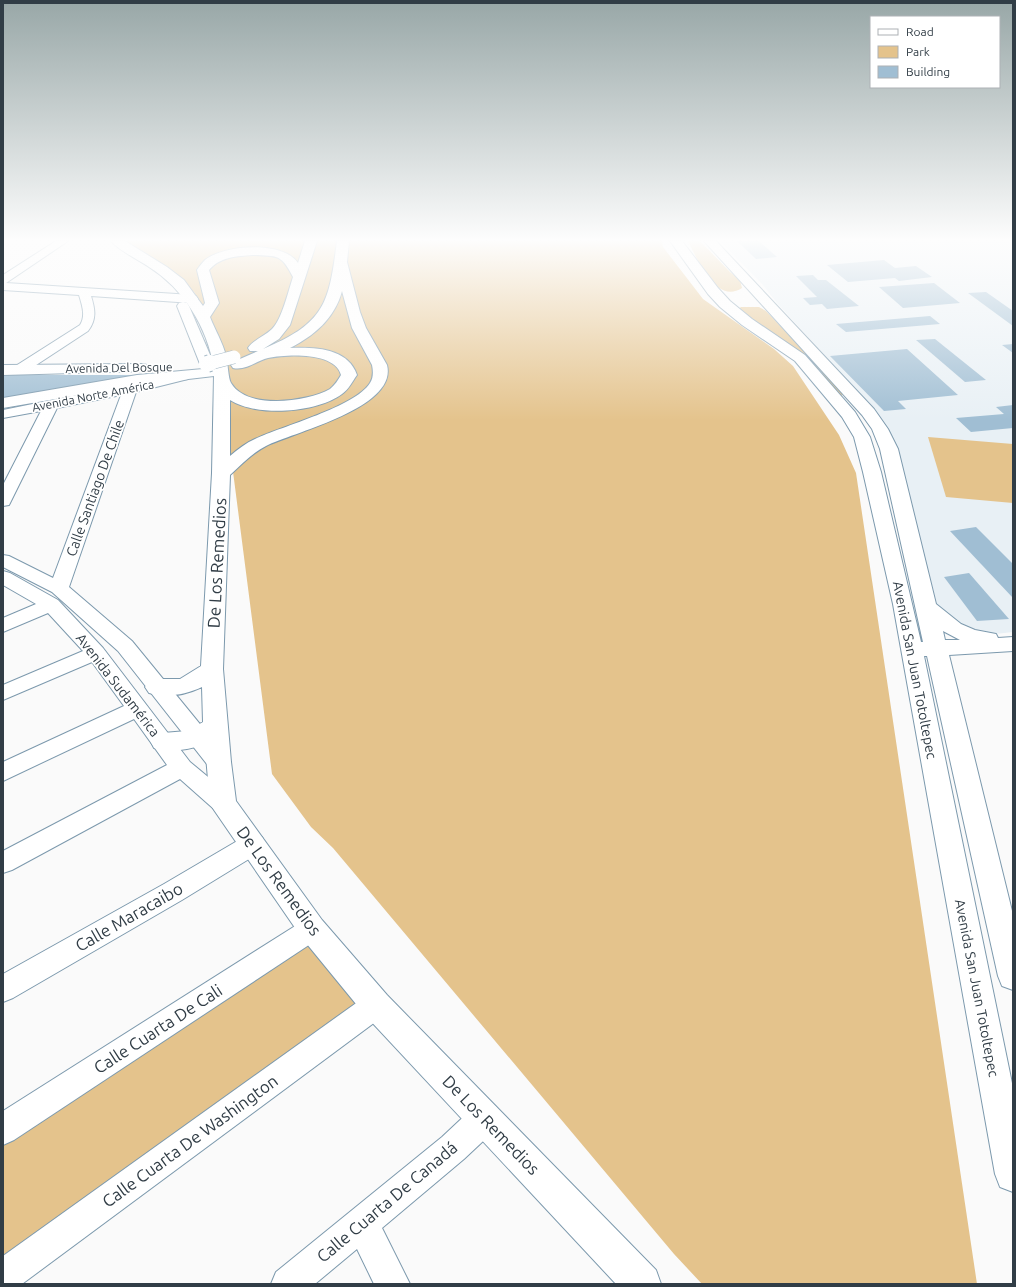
<svg xmlns="http://www.w3.org/2000/svg" width="1016" height="1287" viewBox="0 0 1016 1287" font-family="Ubuntu,sans-serif">
<style>
.built{fill:#e8f0f5}
.green{fill:#e4c38c}
.building{fill:#a0bed3}
.lines{fill:none;stroke-linecap:round;stroke-linejoin:round}
.minor-casing{stroke:#7c99ad;stroke-width:2}
.major-casing{stroke:#7c99ad;stroke-width:2}
.minor{fill:#fff;fill-rule:evenodd}
.major{fill:#fff;fill-rule:evenodd}
.major-bridge-far1-casing{stroke:#7c99ad;stroke-width:14;stroke-linecap:butt}
.major-bridge-casing{stroke:#7c99ad;stroke-width:18;stroke-linecap:butt}
.major-bridge-far1{stroke:#fff;stroke-width:13}
.major-bridge{stroke:#fff;stroke-width:16}
.labels{text-anchor:middle;stroke-width:3.5;stroke-linejoin:round;paint-order:stroke}
.far-street-label{font-size:12px;fill:#313d46;stroke:#fff}
.street-label{font-size:14px;fill:#313d46;stroke:#fff}
.near-street-label{font-size:17px;fill:#313d46;stroke:#fff}
</style>
<rect width="100%" height="100%" fill="#fafafa"/>
<path class="built" d="M720,241H1013V632L995,634L967,628L951,619L938,608L897,451L878,414L777,303L763,285Z"/>
<g class="green">
<path d="M115,241H662L663,247L703,299L774,349L793,366L839,435L856,473L977,1284H702L674,1254L333,848L311,827L272,774L231,456L221,348L194,292Z"/>
<path d="M688,241H700L730,272L740,280L742,288C715,305 697,258 688,241Z"/>
<path d="M741,307H759L766,311L843,392L842,396L829,386L821,371L804,356L736,311Z"/>
<path d="M928,437L1013,444V503L946,497Z"/>
<path d="M308,940L363,1003L3,1259V1143Z"/>
</g>
<g class="building">
<path d="M737,241H759L777,257L756,259Z"/>
<path d="M884,260L895,268L916,266L932,277L899,281L895,278L848,282L827,265Z"/>
<path d="M813,275L818,280H826L859,306L827,309L822,304L810,305L803,298L817,297L796,276Z"/>
<path d="M934,283L960,303L903,308L879,287Z"/>
<path d="M986,292L1013,311V326L968,293Z"/>
<path d="M930,316L940,324L846,332L836,324Z"/>
<path d="M935,339L986,380L965,382L916,340Z"/>
<path d="M1013,344V353L1002,345Z"/>
<path d="M907,349L958,395L898,401L906,409L884,411L830,356Z"/>
<path d="M3,375H141L3,400Z"/>
<path d="M1013,405V428L971,432L956,418L1004,414L996,407Z"/>
<path d="M976,527L1013,564V598L950,531Z"/>
<path d="M969,573L1009,619L977,621L944,577Z"/>
</g>
<g class="lines">
<g class="minor-casing">
<g id="minor">
<path d="M56,241H68L6,283L192,295L196,296L198,299L196,302L192,303L91,296C95,309 97,319 88,331L24,373H14L12,370L14,367L80,325C86,316 82,305 79,295L3,290V275Z"/>
<path d="M183,302L187,303L189,306L214,364L212,367H202L200,364L177,306L179,303Z"/>
<path d="M183,372L188,373L190,376L188,379L136,392L69,587L132,641L226,756L229,762L226,768L218,770L210,768L118,651L52,592L3,567V555L9,556L53,578L121,395L57,408L11,501L9,505L3,506V485L41,411L3,418V410L156,379Z"/>
<path d="M3,571L10,573L58,600L103,648L190,762L231,796L235,803L231,810L223,812L215,810L180,779L12,870L3,873V851L167,765L134,719L3,781V762L124,706L92,662L3,700V685L83,651L48,613L3,632V618L36,604L3,585Z"/>
<path d="M253,834L262,837L265,844L262,851L182,900L13,998L3,1002V974L164,884L244,837Z"/>
<path d="M312,917L321,921L325,929L321,937L14,1140L3,1145V1111L303,921Z"/>
<path d="M376,992L386,996L390,1005L386,1014L22,1284H3V1256L366,996Z"/>
<path d="M485,1102L496,1107L501,1118L496,1129L464,1159L382,1228L410,1284H374L357,1249L315,1284H271L276,1272L442,1137L474,1107Z"/>
</g>
</g>
<g class="major-casing">
<g id="major">
<path d="M111,241H125L167,267L184,280L203,306L205,303L197,270C199,267 202,263 205,260C224,245 282,240 298,263L305,241H317L290,325L279,339L263,349C325,323 329,304 337,241H349L347,262L360,312L366,328L387,365C398,408 294,432 266,446C252,453 241,465 230,475L223,669L231,762L236,801L322,920L387,995L656,1270L661,1284H616L365,1015L302,938L214,810L210,803L205,744C188,750 171,753 154,748L151,742L154,736L163,733L187,731L203,722L202,687C185,695 166,698 149,693L145,687L149,681L157,679H180L201,666L212,473L214,376L137,385L3,408V398L137,375L214,368C207,327 184,289 149,267C139,260 118,250 111,241ZM253,255C278,256 281,254 293,277C288,292 282,319 272,329C265,336 253,340 248,348L250,351H258L233,362L231,365L233,368C245,371 256,361 268,358C288,354 335,352 341,375C338,380 335,385 330,389C307,402 247,410 231,383C228,378 228,363 226,356C223,343 215,330 210,317L219,303L209,270C220,257 237,256 253,255ZM342,291L352,328L372,365C373,370 374,377 370,383C355,407 282,426 255,439C246,443 238,449 230,456V400C256,417 317,413 342,394C349,389 352,382 357,375C348,348 315,347 290,348C314,336 335,318 342,291Z"/>
<path d="M670,241H682L718,288L730,301L752,319L805,355L855,412L870,437L881,472L921,642H923L880,449L872,429L862,415L704,241H716L874,409L888,429L898,449L936,604L961,624L975,630L996,634L998,638L1013,637V651L949,655L1013,915V990L1002,986L998,976L927,656H924L1013,1088V1192L1000,1187L995,1174L893,604L863,472L854,437L842,417L795,361L742,325L720,307L708,294ZM943,631L960,640H945Z"/>
<path d="M142,364L147,365L149,368L147,371L3,375V365Z"/>
</g>
</g>
<use href="#minor" class="minor"/>
<use href="#major" class="major"/>
<g class="major-bridge-far1-casing">
<path id="major-bridge-far1" d="M207,364L234,357"/>
</g>
<g class="major-bridge-casing">
<path id="major-bridge" d="M207,364L210,363"/>
</g>
<use href="#major-bridge-far1" class="major-bridge-far1"/>
<use href="#major-bridge" class="major-bridge"/>
</g>
<linearGradient id="sky" x2="0" y2="1"><stop stop-color="#98a7a7"/><stop offset="0.57" stop-color="#fdfdfd"/><stop offset="1" stop-color="#fdfdfd" stop-opacity="0"/></linearGradient>
<rect width="1016" height="421" fill="url(#sky)"/>
<g class="labels">
<g class="far-street-label">
<text transform="translate(119 368) rotate(-1)" y="4">Avenida Del Bosque</text>
<text transform="translate(93 396) rotate(-11)" y="4">Avenida Norte América</text>
</g>
<g class="street-label">
<text transform="translate(95 488) rotate(-70)" y="5">Calle Santiago De Chile</text>
<text transform="translate(915 670) rotate(79)" y="5">Avenida San Juan Totoltepec</text>
<text transform="translate(118 685) rotate(52)" y="5">Avenida Sudamérica</text>
<text transform="translate(977 988) rotate(79)" y="5">Avenida San Juan Totoltepec</text>
</g>
<g class="near-street-label">
<text transform="translate(217 563) rotate(-87)" y="6">De Los Remedios</text>
<text transform="translate(279 881) rotate(54)" y="6">De Los Remedios</text>
<text transform="translate(129 917) rotate(-30)" y="6">Calle Maracaibo</text>
<text transform="translate(158 1029) rotate(-33)" y="6">Calle Cuarta De Cali</text>
<text transform="translate(491 1125) rotate(46)" y="6">De Los Remedios</text>
<text transform="translate(190 1141) rotate(-36)" y="6">Calle Cuarta De Washington</text>
<text transform="translate(387 1202) rotate(-40)" y="6">Calle Cuarta De Canadá</text>
</g>
</g>
<rect width="1016" height="1287" fill="none" stroke="#313d46" stroke-width="8"/>
<rect x="870" y="16" width="130" height="72" fill="#ffffff" stroke="#adb1b5"/>
<rect x="878" y="29" width="20" height="6" fill="#ffffff" stroke="#adb1b5"/>
<text x="906" y="36" font-size="12" fill="#313d46">Road</text>
<rect x="878" y="46" width="20" height="12" fill="#e4c38c" stroke="#adb1b5"/>
<text x="906" y="56" font-size="12" fill="#313d46">Park</text>
<rect x="878" y="66" width="20" height="12" fill="#a0bed3" stroke="#adb1b5"/>
<text x="906" y="76" font-size="12" fill="#313d46">Building</text>
</svg>
